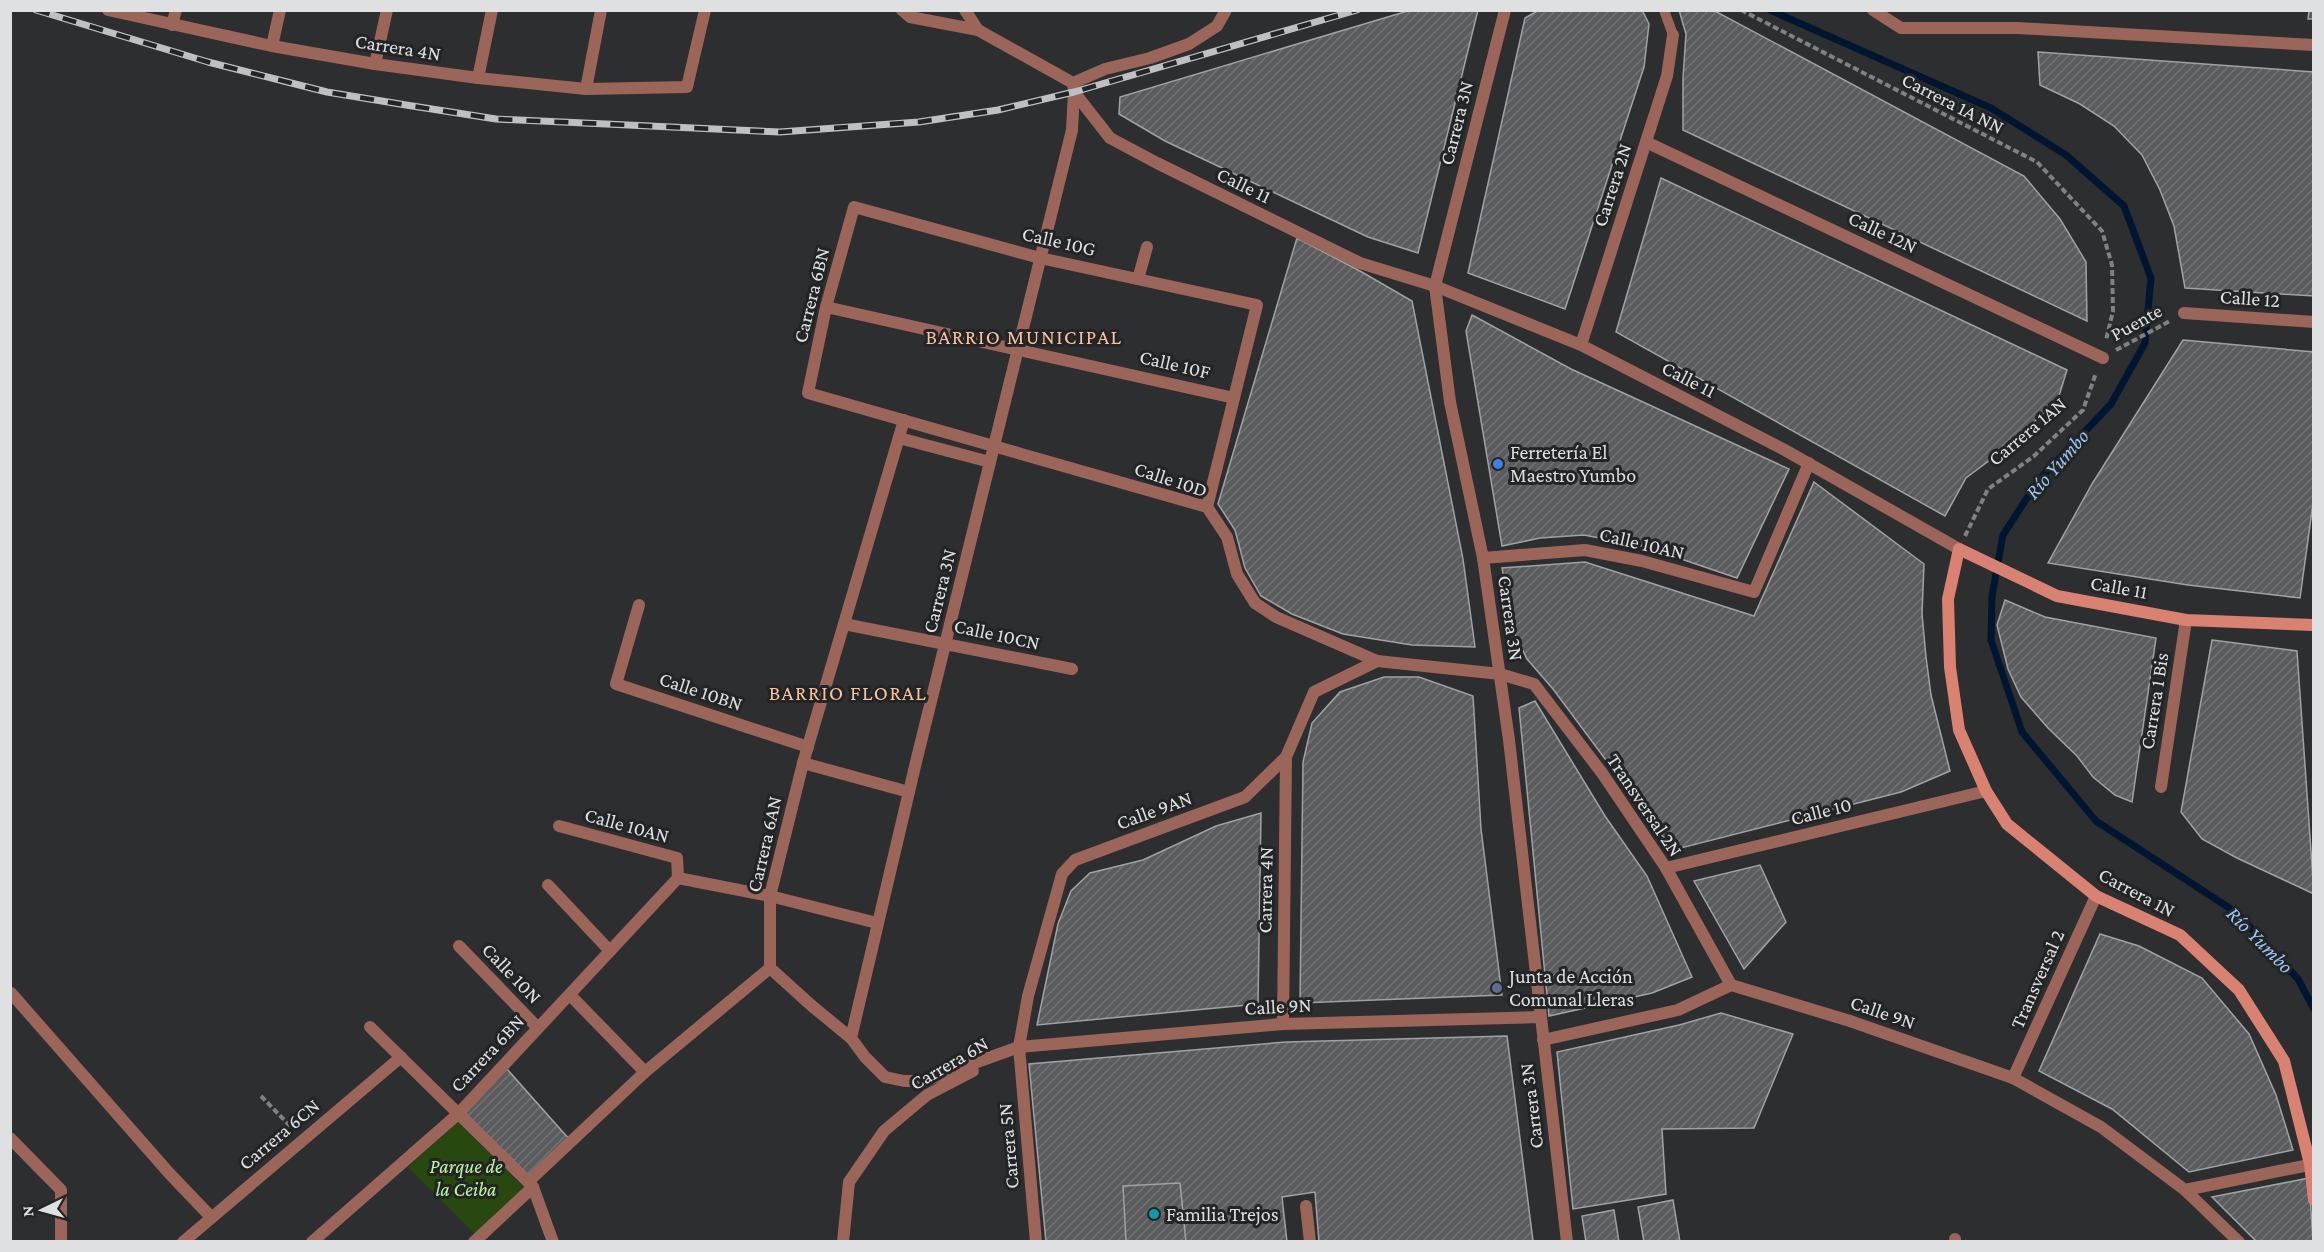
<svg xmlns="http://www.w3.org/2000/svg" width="2324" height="1252" viewBox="0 0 2324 1252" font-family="'Crimson Pro',serif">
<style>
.green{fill:#27480e}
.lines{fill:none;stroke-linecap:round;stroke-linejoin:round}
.stream{stroke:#001630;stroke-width:7}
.building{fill:url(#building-hatch);stroke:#a0a2a5;stroke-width:1.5}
.path{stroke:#7f8183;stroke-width:4;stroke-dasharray:6 3;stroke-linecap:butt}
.lane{stroke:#9b655a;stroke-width:10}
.street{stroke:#9b655a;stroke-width:12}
.secondary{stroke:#d98272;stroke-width:12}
.rail-casing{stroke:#bec0c1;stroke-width:7}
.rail{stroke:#222426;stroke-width:4.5;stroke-dasharray:14;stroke-linecap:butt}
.shop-dot{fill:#3f7fe0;stroke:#222426;stroke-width:2}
.service-dot{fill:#5c6f8a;stroke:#222426;stroke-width:2}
.culture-dot{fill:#0f9aa8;stroke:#222426;stroke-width:2}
.labels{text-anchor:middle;stroke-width:6;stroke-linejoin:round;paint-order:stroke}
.street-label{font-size:20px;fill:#dee0e1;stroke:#222426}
.poi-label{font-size:20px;fill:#dee0e1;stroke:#222426;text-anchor:start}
.park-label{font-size:20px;font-style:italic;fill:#bcf69b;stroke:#222426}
.neighbourhood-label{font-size:21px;letter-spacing:1.5px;fill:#f9c19d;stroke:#222426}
.water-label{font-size:21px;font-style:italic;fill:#99c6f2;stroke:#222426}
</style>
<defs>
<pattern id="building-hatch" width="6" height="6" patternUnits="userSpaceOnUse" patternTransform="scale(1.5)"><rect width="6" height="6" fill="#5a5c5e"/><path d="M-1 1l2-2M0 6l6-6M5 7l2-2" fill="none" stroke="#717375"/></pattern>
</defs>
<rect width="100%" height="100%" fill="#2c2e30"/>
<path class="green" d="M458,1122L523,1187L476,1235L408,1167Z"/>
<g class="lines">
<path class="stream" d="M1770,10L1991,108L2066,155L2124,206L2151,278L2145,343L2111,404L2038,481L2003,535L1992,596L1991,640L2022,732L2096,821L2237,913L2298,979L2314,1009"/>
</g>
<g class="building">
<path d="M1411,10H1478L1418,253L1368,237L1165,141L1119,114L1120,97Z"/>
<path d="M1539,10H1642L1649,24L1644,67L1565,309L1468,273L1525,18Z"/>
<path d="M1679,10H1713L2024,176L2060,219L2086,262L2087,321L1683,130V78L1686,34Z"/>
<path d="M2309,10H2314V19H2308Z"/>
<path d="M2038,52L2314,72V296L2185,288L2174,226L2160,190L2142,155L2114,126L2080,104L2040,85Z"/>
<path d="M1661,178L2067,370L2058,399L2010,445L1966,478L1945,516L1616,332Z"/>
<path d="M1297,238L1360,271L1412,301L1463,559L1475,647L1412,645L1343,634L1292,614L1261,596L1245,568L1235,530L1218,504Z"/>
<path d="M1472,315L1571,369L1789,469L1737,578L1646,547L1584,535L1540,538L1502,546L1466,331Z"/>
<path d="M2183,340L2314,352V496L2300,598L2188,585L2048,563L2092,484Z"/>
<path d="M1814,482L1924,564L1922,614L1926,657L1931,695L1950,771L1901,792L1673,850L1553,689L1527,659L1514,632L1502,568L1585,562L1754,616Z"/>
<path d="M2005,600L2045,617L2156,638L2132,802L2115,795L2093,777L2077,756L2048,728L2021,697L2008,669L1997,625Z"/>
<path d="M2212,640L2297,651L2314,894L2237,858L2202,839L2181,812Z"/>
<path d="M1384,677H1419L1473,696L1481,829L1502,995L1300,1003L1303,762L1312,723L1340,692Z"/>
<path d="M1535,701L1605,816L1647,876L1692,977L1652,993L1549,1016L1519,708Z"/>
<path d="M1261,813L1258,1004L1037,1025L1058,924L1071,891L1090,873L1143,860L1216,826Z"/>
<path d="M1760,865L1786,922L1744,969L1694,881Z"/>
<path d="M2100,934L2139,946L2202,978L2249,1034L2276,1095L2293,1150L2189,1172L2112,1109L2039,1071Z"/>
<path d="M1721,1013L1793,1034L1754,1128L1662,1129L1666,1194L1573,1209L1557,1052L1679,1025Z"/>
<path d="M1507,1036L1533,1241L1319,1242L1315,1192L1282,1197L1287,1242H1046L1029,1064L1286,1042Z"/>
<path d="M506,1068L569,1139L528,1175L465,1113Z"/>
<path d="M2309,1178L2313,1242H2257L2212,1197Z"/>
<path d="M1180,1183L1186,1242H1126L1123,1186Z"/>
<path d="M1673,1200L1680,1242H1644L1638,1207Z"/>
<path d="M1614,1210L1619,1242H1586L1582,1216Z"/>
</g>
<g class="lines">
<g class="path">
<path d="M1741,10L2037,162L2102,231L2112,265L2113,311L2106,340"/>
<path d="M2116,350L2170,321"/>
<path d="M1965,536L1988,489L2034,456L2083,410L2096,373"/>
<path d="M261,1096L292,1128"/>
</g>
<path class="lane" d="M1664,10L1673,35"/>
<g class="street">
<path d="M108,10L272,46L375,64L478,78L586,89L687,87L705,10"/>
<path d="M902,10L910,17L978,30"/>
<path d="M965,10L978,30L1073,83"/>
<path d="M1505,10L1435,286L1450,402L1483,558L1509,740L1567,1242"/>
<path d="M1873,10L1901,28H2018L2314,45"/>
<path d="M172,25L176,10"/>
<path d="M272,46L280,10"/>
<path d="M375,64L387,10"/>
<path d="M478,78L492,10"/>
<path d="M1073,83L1074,92L1072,130L916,762L851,1038L865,1057L885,1077L904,1081H924L1019,1047L1283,1024L1540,1017"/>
<path d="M1073,83L1105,69L1150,58L1189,44L1217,26L1226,10"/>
<path d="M586,89L601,10"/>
<path d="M1074,92L1110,138L1157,163L1360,263L1435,286L1581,345L1783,449L1959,549"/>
<path d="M1646,142L2103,358"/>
<path d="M1138,279L1147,247"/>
<path d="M826,307L1234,398"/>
<path d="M2184,313L2314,322"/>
<path d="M1581,345L1667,76L1673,35"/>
<path d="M899,438L990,462"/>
<path d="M1207,507L1257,305L1040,258L854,207L826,307L808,393L1207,507L1227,537L1237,574L1255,603L1276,617L1377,661L1500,674L1534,684L1602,773L1666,868L1731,985"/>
<path d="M1483,558L1585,550L1642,561L1754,592L1809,463"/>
<path d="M639,605L616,684L808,747"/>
<path d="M844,624L1072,669"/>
<path d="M803,763L909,792"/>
<path d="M2161,787L2186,620"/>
<path d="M559,826L677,858L678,878"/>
<path d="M1666,868L1986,791"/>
<path d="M678,878L770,896L877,923"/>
<path d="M548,885L610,951"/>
<path d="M459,946L538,1028"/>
<path d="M770,968V896L803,763L904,420"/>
<path d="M770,968L812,1006L851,1038"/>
<path d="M11,993L169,1173L211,1217"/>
<path d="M570,995L645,1072"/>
<path d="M1283,1024L1286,757"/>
<path d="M370,1027L533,1187L553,1242"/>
<path d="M1543,1040L1678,1010L1731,985L1850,1021L2013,1078L2101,1127L2185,1190L2239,1242"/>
<path d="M2013,1078L2096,896"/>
<path d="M10,1138L61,1190V1242"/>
<path d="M528,1182L645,1072L770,968"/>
<path d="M2185,1190L2314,1164"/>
<path d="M1306,1206L1310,1242"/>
<path d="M1955,1239V1242"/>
<path d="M183,1242L401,1057"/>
<path d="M312,1242L458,1114L678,878"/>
<path d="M474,1242L533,1187"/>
<path d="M843,1242L849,1182L884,1131L927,1095L973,1071"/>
<path d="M1036,1242L1019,1047L1028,996L1062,874L1075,860L1245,797L1286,757L1314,692L1377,661"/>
</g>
<path class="secondary" d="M2314,625L2186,620L2057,596L1959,549L1948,599L1950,667L1959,730L1986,791L2007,824L2096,896L2180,935L2239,990L2284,1061L2310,1164L2314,1200"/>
<g class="rail-casing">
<path id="rail" d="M36,10L208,62L327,92L406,105L496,119L780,132L919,122L998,110L1074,92L1357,10"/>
</g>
<use href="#rail" class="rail"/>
</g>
<circle class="shop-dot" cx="1498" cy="464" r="6"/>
<circle class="service-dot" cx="1497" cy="988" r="6"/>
<circle class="culture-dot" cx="1154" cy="1214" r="6"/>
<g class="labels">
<g class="street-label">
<text transform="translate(398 47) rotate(9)" y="7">Carrera 4N</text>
<text transform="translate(1953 103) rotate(27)" y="7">Carrera 1A NN</text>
<text transform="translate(1456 123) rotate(-76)" y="7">Carrera 3N</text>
<text transform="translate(1244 185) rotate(26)" y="7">Calle 11</text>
<text transform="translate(1612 185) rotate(-72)" y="7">Carrera 2N</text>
<text transform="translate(1883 232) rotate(25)" y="7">Calle 12N</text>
<text transform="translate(1059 241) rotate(13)" y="7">Calle 10G</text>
<text transform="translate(811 295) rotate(-76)" y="7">Carrera 6BN</text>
<text transform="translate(2250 298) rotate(4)" y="7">Calle 12</text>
<text transform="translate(2136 322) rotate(-29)" y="7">Puente</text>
<text transform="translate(1175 364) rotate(13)" y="7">Calle 10F</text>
<text transform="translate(1689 379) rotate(27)" y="7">Calle 11</text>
<text transform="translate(2027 431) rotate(-40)" y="7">Carrera 1AN</text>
<text transform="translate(1171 479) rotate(18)" y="7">Calle 10D</text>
<text transform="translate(1642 543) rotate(13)" y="7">Calle 10AN</text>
<text transform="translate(2119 587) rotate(10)" y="7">Calle 11</text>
<text transform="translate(939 591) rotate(-76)" y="7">Carrera 3N</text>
<text transform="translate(1511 618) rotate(82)" y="7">Carrera 3N</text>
<text transform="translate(997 634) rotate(12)" y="7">Calle 10CN</text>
<text transform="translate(701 691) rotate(18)" y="7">Calle 10BN</text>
<text transform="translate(2154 701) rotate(-81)" y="7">Carrera 1 Bis</text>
<text transform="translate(1645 805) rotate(56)" y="7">Transversal 2N</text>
<text transform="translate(1154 810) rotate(-20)" y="7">Calle 9AN</text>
<text transform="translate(1821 811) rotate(-14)" y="7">Calle 10</text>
<text transform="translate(627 825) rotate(15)" y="7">Calle 10AN</text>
<text transform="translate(764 844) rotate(-77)" y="7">Carrera 6AN</text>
<text transform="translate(1265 890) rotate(-89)" y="7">Carrera 4N</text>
<text transform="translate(2137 892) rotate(28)" y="7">Carrera 1N</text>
<text transform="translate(512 973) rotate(46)" y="7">Calle 10N</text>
<text transform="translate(2037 979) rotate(-66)" y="7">Transversal 2</text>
<text transform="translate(1278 1006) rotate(-3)" y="7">Calle 9N</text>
<text transform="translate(1883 1012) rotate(19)" y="7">Calle 9N</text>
<text transform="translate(487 1053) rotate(-47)" y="7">Carrera 6BN</text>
<text transform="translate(949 1063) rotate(-30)" y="7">Carrera 6N</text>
<text transform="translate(1531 1106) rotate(-97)" y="7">Carrera 3N</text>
<text transform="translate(279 1134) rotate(-40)" y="7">Carrera 6CN</text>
<text transform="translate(1008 1146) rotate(-95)" y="7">Carrera 5N</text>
</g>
<g class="poi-label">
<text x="1510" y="459">Ferretería El<tspan x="1510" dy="23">Maestro Yumbo</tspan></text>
<text x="1509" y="983">Junta de Acción<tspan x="1509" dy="23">Comunal Lleras</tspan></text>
<text x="1166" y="1221">Familia Trejos</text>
</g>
<g class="park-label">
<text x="466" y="1173">Parque de<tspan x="466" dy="23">la Ceiba</tspan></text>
</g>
<g class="neighbourhood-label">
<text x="1024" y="344">BARRIO MUNICIPAL</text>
<text x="848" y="700">BARRIO FLORAL</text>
</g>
<g class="water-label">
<text transform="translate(2057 464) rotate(-49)" y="7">Río Yumbo</text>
<text transform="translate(2260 940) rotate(45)" y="7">Río Yumbo</text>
</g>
</g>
<rect width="2324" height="1252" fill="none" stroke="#dee0e1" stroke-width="24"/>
<g transform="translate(42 1210) rotate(265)" stroke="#222426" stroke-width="4.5" paint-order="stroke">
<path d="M0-4.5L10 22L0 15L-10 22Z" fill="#dee0e1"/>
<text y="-9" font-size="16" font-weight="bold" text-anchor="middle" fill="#dee0e1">N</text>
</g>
</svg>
